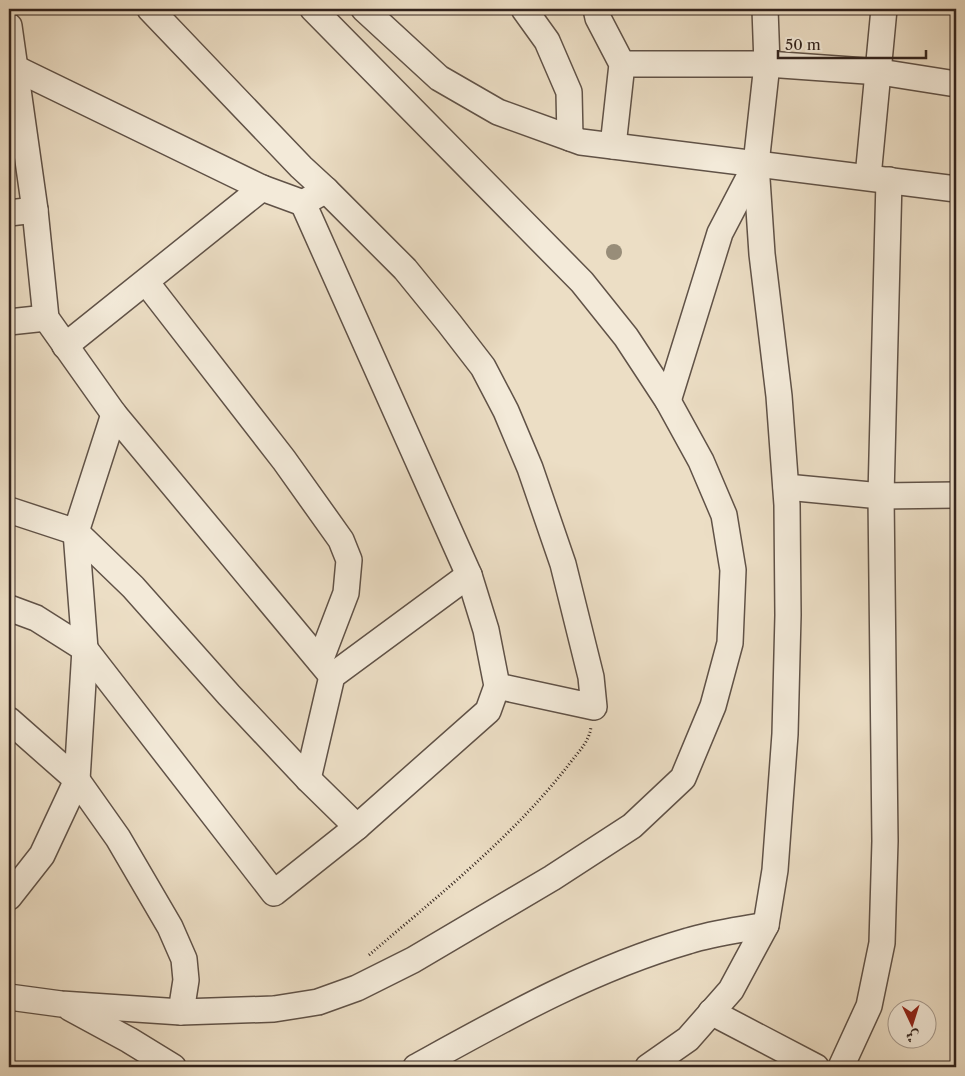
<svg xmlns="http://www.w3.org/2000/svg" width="965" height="1076" viewBox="0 0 965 1076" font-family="'Libre Caslon Text',Amiri,serif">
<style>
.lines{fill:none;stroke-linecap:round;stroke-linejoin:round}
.minor-casing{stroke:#605247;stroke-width:28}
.path{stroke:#32231d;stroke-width:3;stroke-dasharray:1 2.5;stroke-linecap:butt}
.minor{stroke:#f3ead9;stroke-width:25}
.tree{fill:#988d79}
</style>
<rect width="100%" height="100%" fill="#ecdec5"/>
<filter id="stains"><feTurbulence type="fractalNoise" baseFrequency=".004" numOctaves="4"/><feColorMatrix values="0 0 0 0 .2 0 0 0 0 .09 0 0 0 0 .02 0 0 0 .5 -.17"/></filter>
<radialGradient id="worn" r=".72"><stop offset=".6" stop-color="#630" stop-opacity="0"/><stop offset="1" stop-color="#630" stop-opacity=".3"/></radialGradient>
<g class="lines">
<g class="minor-casing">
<g id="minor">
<path d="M364,9L439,78L498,112L581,142L956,189"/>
<path d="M524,9L547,41L569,92L570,138"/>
<path d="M596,9L598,18L622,64L613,146"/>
<path d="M9,26L35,210L46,318L114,414L332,676"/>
<path d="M622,64H767L880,72L956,84"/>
<path d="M15,68L262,188L303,203"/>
<path d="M868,177L884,9"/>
<path d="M326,190L405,269L449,323L483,367L506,411L530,468L563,564L591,677L594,707L497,686"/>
<path d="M9,213L35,210"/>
<path d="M146,282L284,460L341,540L349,560L346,593L320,661"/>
<path d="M9,322L46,318"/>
<path d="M65,346L262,188"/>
<path d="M668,401L720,233L756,164"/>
<path d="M786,487L881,496L956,495"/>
<path d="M9,510L76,532L133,587L229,695L308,779L357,827"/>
<path d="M9,608L36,618L85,649L274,893L357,827L488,711L497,686L486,630L469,575L303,203L326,190L301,167L150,9"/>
<path d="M9,720L77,780L118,838L170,927L184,959L186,980L181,1012"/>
<path d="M308,779L332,676L469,575"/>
<path d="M9,897L42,855L77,780L85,649L76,532L114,414"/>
<path d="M9,997L61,1004L181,1012L274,1009L318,1002L357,988L413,960L552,878L632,826L683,778L713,706L730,643L733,570L724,515L701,461L668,401L626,337L582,282L313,9"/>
<path d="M70,1008L129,1040L173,1067"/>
<path d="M711,1012L816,1067"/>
<path d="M416,1067C503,1019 591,969 688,941C713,933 740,930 766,925"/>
<path d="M648,1067L688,1039L731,990L766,925L775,870L785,734L788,615L787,505L779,396L762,254L756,164L767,64L765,9"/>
<path d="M841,1067L869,1006L882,943L885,841L881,496L889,180"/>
</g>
</g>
<path class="path" d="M369,955C439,895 514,836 570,763C579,751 589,742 591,727"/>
<use href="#minor" class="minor"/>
</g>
<circle class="tree" cx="614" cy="252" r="8"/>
<rect width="965" height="1076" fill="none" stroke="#ecdec5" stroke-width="30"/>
<rect x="10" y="10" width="945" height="1056" fill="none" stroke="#32231d" stroke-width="2.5"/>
<rect x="15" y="15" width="935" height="1046" fill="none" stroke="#32231d"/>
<g transform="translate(912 1024) rotate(176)"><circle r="24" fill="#f3ead9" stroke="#a69a8e"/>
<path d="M0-4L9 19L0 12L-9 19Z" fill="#8f2418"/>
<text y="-8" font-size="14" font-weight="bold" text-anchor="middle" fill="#32231d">ش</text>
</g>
<path d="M778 50v8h148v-8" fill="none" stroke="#32231d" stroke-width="2.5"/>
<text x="785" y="50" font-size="15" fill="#32231d" stroke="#f3ead9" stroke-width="4" paint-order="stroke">50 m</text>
<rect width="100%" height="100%" filter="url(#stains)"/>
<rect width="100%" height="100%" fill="url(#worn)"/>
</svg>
